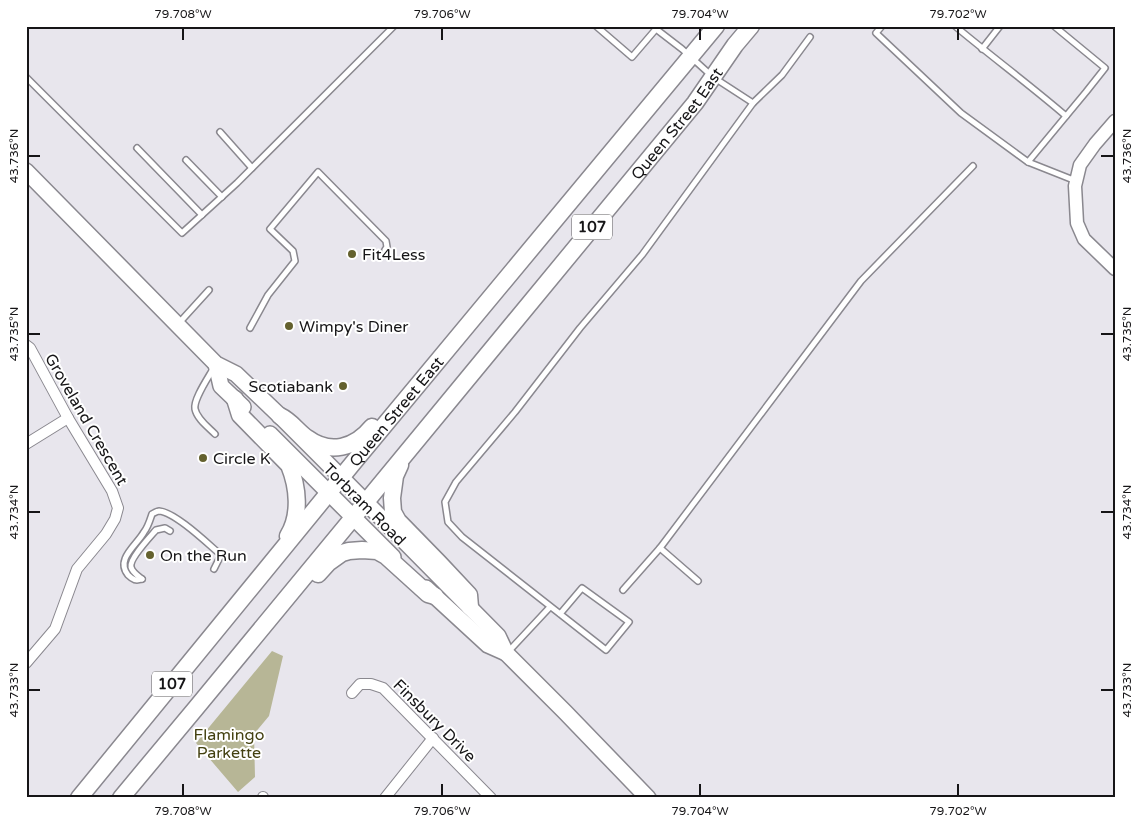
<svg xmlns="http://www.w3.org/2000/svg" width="1141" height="824" viewBox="0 0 1141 824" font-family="'Varela Round',sans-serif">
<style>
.green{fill:#b7b696}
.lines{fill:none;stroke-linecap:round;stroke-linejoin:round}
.service-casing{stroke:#8a888f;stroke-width:8}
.minor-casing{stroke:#8a888f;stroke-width:12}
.tertiary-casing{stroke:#8a888f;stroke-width:15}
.secondary-casing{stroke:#8a888f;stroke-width:18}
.primary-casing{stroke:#8a888f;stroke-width:19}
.service{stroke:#fff;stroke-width:5}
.minor{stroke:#fff;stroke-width:10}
.tertiary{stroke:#fff;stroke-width:12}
.secondary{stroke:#fff;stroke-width:15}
.primary{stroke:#fff;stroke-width:16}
.ticks{fill:none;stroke:#161517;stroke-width:2}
.poi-dot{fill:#64612e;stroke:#fff;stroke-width:2}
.labels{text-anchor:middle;stroke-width:4;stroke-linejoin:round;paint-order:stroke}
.shield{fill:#fff;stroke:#5c5b5d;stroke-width:1}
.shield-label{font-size:15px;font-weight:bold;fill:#161517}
.street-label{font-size:16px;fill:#161517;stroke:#fff}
.poi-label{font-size:16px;fill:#161517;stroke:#fff;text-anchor:start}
.park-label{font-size:16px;fill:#434010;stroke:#fff}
.neatline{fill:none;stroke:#161517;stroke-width:2}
.ticks-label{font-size:12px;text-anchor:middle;fill:#161517}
</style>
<rect width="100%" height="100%" fill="#e8e6ed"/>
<path class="green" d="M272,651L283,656L269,716L254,734L255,777L238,792L196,743Z"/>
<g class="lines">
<g class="service-casing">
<g id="service">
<path d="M596,26L632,57L656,29L682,49L713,77L753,103"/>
<path d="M882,26L876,33L961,113L1028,162L1076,181"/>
<path d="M955,26C992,57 1030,85 1066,116"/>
<path d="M982,49L1000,26"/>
<path d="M26,77L182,233L237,183L394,26"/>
<path d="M220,132L252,168"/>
<path d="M137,148L202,215"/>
<path d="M186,160L222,197"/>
<path d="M1028,162L1086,92L1105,68L1054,26"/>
<path d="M179,323L209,290"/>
<path d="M250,328L268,295L295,261L293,251L270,229L318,172L386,241L387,247L385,250"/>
<path d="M213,369C208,378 193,400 195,409C197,419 208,427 215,434"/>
<path d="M142,579C136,581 133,580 128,575C115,559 137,545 144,532C148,527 150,520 152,514C154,513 157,511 159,511C175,512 208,544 221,555L214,569"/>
<path d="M142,579C138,576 132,572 131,567C129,559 150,537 156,530L165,528L170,531"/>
<path d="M698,581L660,548L861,281L973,166"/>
<path d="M623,590L660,548"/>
<path d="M560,614L582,588L629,622L606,650L462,537L448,522L445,502L456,482L515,412L580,328L642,255L753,103L782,75L810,37"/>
<path d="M508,652L550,607"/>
</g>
</g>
<g class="minor-casing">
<g id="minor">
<path d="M26,345L30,348L68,418L112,491L118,508L115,519L106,534L77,569L55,629L26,663"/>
<path d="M26,444L68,418"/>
<path d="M352,693L360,684H371L383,688L491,798"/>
<path d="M263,798V797"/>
<path d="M385,798L433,738"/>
</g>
</g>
<g class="tertiary-casing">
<path id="tertiary" d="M1115,121L1095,144L1080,165L1075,186L1077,223L1084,239L1115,269"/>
</g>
<g class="secondary-casing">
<g id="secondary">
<path d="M26,171L216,364L236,374L280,416L326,462L498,636L506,653"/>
<path d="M216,364L221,386L243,407"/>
<path d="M270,434L393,557"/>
<path d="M426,588L488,645L506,653L565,712L648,798"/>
</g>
</g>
<g class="primary-casing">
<g id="primary">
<path d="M235,399L240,415L289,465C298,487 301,515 288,536"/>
<path d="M280,416C291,421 297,431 307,438C330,455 355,448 372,427"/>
<path d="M400,465L395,476L392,498L393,512L398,521L439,563L469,595L470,607"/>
<path d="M318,574L328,563L342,553L349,551L362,550L377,551L386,556L428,594L435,596"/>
<path id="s1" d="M79,798L353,463L716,26"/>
<path id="s2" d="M121,798L196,708L695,103L735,45L751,26"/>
</g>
</g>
<use href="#service" class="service"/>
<use href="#minor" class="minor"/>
<use href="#tertiary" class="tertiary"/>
<use href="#secondary" class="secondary"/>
<use href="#primary" class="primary"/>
</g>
<path class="ticks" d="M183,28V40M442,28V40M700,28V40M958,28V40M28,156H40M1101,156H1114M28,334H40M1101,334H1114M28,512H40M1101,512H1114M28,690H40M1101,690H1114M183,784V796M442,784V796M700,784V796M958,784V796"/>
<g class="poi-dot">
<circle cx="352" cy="254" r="5"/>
<circle cx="289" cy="326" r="5"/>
<circle cx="343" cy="386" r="5"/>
<circle cx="203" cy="458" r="5"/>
<circle cx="150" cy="555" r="5"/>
</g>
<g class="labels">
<g class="shield">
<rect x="572" y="214.5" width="40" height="25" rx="4"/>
<rect x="152" y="671.5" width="40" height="25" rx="4"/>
</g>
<g class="shield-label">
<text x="592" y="232">107</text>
<text x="172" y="689">107</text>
</g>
<g class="street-label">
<text dy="6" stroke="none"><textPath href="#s2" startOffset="874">Queen Street East</textPath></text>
<text dy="6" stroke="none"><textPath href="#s1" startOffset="500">Queen Street East</textPath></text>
<text transform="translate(87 419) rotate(60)" y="6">Groveland Crescent</text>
<text transform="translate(365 504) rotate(45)" y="6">Torbram Road</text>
<text transform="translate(435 720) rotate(45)" y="6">Finsbury Drive</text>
</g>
<g class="poi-label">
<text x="362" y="260">Fit4Less</text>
<text x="299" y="332">Wimpy's Diner</text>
<text x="333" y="392" text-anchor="end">Scotiabank</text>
<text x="213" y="464">Circle K</text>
<text x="160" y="561">On the Run</text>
</g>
<g class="park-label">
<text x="229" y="740">Flamingo<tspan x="229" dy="18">Parkette</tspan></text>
</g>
</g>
<rect width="1141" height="824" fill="none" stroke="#ffffff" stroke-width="55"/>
<rect x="28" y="28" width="1086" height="768" class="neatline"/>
<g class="ticks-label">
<text x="183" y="18">79.708°W</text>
<text x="442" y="18">79.706°W</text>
<text x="700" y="18">79.704°W</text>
<text x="958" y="18">79.702°W</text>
<text transform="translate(14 156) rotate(-90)" y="4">43.736°N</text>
<text transform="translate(1127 156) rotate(-90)" y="4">43.736°N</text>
<text transform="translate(14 334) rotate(-90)" y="4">43.735°N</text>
<text transform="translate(1127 334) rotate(-90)" y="4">43.735°N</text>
<text transform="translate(14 512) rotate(-90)" y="4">43.734°N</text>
<text transform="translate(1127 512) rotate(-90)" y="4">43.734°N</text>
<text transform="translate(14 690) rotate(-90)" y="4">43.733°N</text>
<text transform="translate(1127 690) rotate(-90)" y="4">43.733°N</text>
<text x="183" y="815">79.708°W</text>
<text x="442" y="815">79.706°W</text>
<text x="700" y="815">79.704°W</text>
<text x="958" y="815">79.702°W</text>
</g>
</svg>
